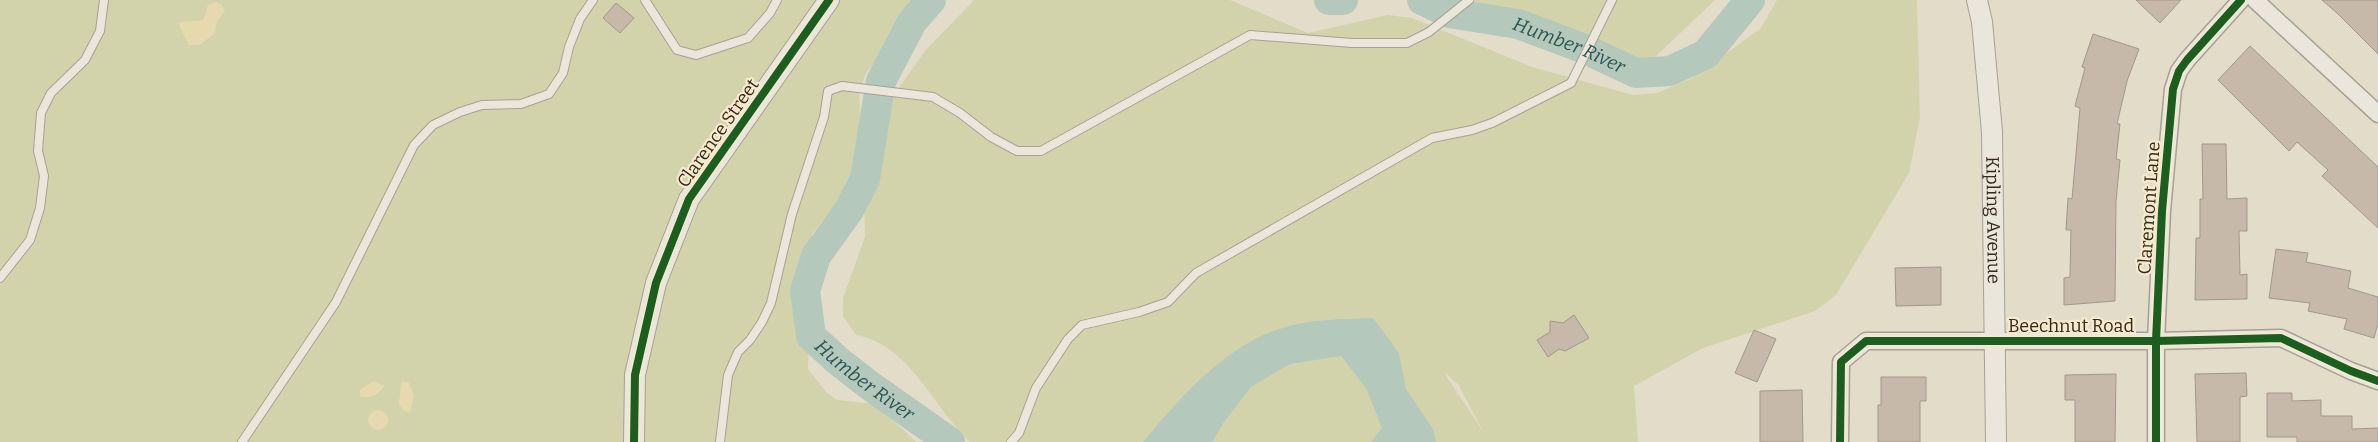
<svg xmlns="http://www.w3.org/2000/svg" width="2378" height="442" viewBox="0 0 2378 442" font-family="Bitter,serif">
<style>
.green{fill:#d2d3ab;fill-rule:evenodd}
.sand{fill:#e7d9af}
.water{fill:#b5c8bc}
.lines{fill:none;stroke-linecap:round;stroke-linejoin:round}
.river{stroke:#b5c8bc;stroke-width:30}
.building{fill:#c7b9aa;stroke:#a39789}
.service-casing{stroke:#a7a093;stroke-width:10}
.minor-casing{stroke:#a7a093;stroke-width:19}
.tertiary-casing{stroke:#a7a093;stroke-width:22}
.service{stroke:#ebe6db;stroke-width:8}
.minor{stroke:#ebe6db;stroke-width:16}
.tertiary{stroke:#ebe6db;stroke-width:20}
.cycleway-casing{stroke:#f5eacd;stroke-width:11}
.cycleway{stroke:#1b5e20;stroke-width:8}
.labels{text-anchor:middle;stroke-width:4.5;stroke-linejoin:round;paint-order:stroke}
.street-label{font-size:18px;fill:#35281b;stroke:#f5eacd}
.water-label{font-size:19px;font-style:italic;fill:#2a5553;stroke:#f5eacd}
</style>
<rect width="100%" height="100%" fill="#e3dcc9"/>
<g class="green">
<path d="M0,0H918L908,19L866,73L859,93L863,152L845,192L812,234L808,369L827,393L837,400L876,404L916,442H0Z"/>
<path d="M974,0H1230L1308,33L1388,15L1412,18L1532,67L1633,95L1657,93L1693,78L1761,28L1777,0H1917L1920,117L1909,173L1836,295L1815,311L1703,348L1634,386L1638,442H970C933,407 910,345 856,335L843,316V298L865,237L864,197L879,162L891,99L925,51ZM1445,373L1458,384L1484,433L1445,374Z"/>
<path d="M1459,0H1715L1656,56L1622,66L1484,15Z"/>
</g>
<g class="sand">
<path d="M216,2L221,4L225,11L217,21L215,33L200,45H189L179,25L180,22C188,20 197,23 204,19L208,5Z"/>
<path d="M374,381L384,386C379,394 370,400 360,396V390Z"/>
<path d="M403,381L409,383L414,396L410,413L403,410L399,404L401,383Z"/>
<circle cx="378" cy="420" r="10"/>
</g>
<path class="water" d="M1373,318L1399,353L1406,389L1433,429L1436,442H1371L1382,428L1366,388L1341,356L1290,364L1251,387L1224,422L1212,442H1143C1181,397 1227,343 1286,327C1314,319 1344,319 1373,318Z"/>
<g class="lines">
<g class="river">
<path id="s1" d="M931,0L912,22L881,81L865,179L849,210L816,256L805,291L811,336L837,360L869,385L950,442"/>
<path d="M1329,0H1343"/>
<path id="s2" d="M1422,0L1449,13L1518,24L1585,49L1636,73L1670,71L1706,54L1750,0"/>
</g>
</g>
<g class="building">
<path d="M2136,0H2181L2160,23Z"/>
<path d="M2322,0H2378V54L2337,13Z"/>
<path d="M616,3L634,18L620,33L603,18Z"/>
<path d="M2093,34L2139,49L2127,81L2117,124H2120L2116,159L2120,160L2116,201L2115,301L2064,305V278L2070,277L2071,230H2066L2068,198L2072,199L2080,108L2075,106L2085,68L2082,67Z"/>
<path d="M2250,46L2378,167V228L2322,176L2328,170L2297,142L2289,151L2218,80Z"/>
<path d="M2202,144H2226L2227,199L2247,198V231H2239L2240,275L2247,274V299L2195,300L2196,238H2200V199H2203Z"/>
<path d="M2276,249L2308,253L2306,262L2351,271L2348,288L2378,297V323L2374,338L2344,329L2347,319L2308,311L2310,303L2269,298Z"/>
<path d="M1941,267V305L1896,306L1895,268Z"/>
<path d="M1574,315L1589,338L1565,351L1559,349L1548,357L1537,340L1550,332V321L1563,323Z"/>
<path d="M1754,330L1776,339L1757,382L1735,373Z"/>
<path d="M2246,373L2247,396L2240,397V442H2197L2195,374Z"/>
<path d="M2116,374L2115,442H2075V400H2065V375Z"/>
<path d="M1881,377H1926V401H1920V442H1878V405H1881Z"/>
<path d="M1802,390L1803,442H1760V391Z"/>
<path d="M2267,393H2292V401L2321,400V416H2352V429L2378,428V442H2297V437H2267Z"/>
</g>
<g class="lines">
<g class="service-casing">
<g id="service">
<path d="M645,0L677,50L696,55L748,38L770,13L777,0"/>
<path d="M0,278L30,240L40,208L44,176L38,151L41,113L51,93L85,60L100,31L104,0"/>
<path d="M242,442L336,302L414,145L433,125L460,112L482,105L521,104L549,94L563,73L569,47L580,19L593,0"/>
<path d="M720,442L728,375L738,352L750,340L762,322L771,303L792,214L824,117L828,91L842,86L933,97L960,113L991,137L1017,151H1041L1250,35L1352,43H1407L1429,32L1469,0"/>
<path d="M1011,442L1019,433L1036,388L1068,339L1082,325L1139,312L1168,302L1196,273L1432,138L1472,130L1492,123L1571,83L1612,0"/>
</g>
</g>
<g class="minor-casing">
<g id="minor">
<path d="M2255,0L2378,114"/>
<path d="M1840,442L1841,362L1866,341H2156L2281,338L2351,371L2378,381"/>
<path d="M2156,442V341L2162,211L2173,89L2179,71L2187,60L2241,0"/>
</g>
</g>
<g class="tertiary-casing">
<g id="tertiary">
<path id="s3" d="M1977,0L1982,22L1992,132L1996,442"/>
<path d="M634,442L635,375L656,283L689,199L829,0"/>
</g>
</g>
<use href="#service" class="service"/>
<use href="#minor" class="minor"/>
<use href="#tertiary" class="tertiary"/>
<g class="cycleway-casing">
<g id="cycleway">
<path d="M634,442L635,375L656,283L689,199L829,0"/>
<path d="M1840,442L1841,362L1866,341H2156L2281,338L2351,371L2378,381"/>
<path d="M2156,442V341L2162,211L2173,89L2179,71L2187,60L2241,0"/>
</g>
</g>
<use href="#cycleway" class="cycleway"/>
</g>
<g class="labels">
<g class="street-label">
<text transform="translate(718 133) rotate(-55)" y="6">Clarence Street</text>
<text transform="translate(2149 208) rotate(-86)" y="6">Claremont Lane</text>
<text dy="6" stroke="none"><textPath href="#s3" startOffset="221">Kipling Avenue</textPath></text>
<text x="2071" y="332">Beechnut Road</text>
</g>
<g class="water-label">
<text dy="7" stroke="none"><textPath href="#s2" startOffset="155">Humber River</textPath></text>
<text dy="7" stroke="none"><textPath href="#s1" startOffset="438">Humber River</textPath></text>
</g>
</g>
</svg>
